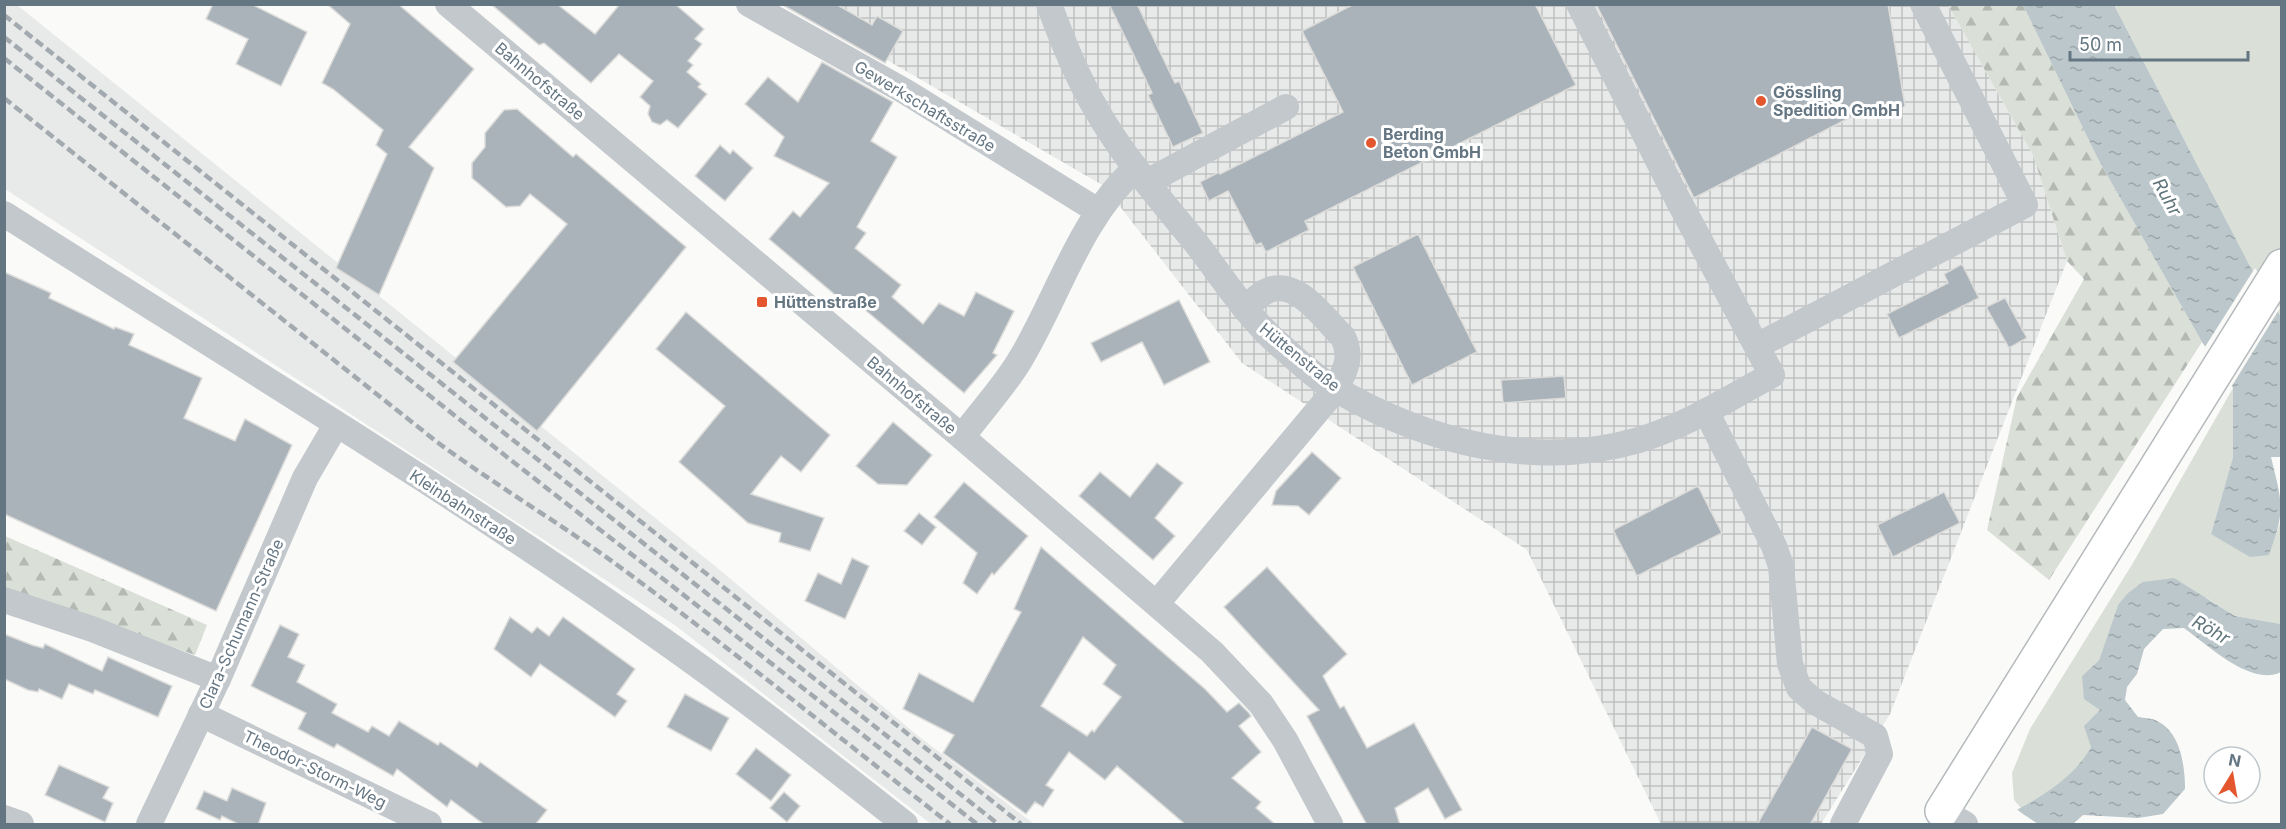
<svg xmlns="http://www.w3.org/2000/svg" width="2286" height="829" viewBox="0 0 2286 829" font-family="Inter,sans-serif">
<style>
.built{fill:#e8e9e9}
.industrial{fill:url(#industrial-grid)}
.green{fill:#dadfd7}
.forest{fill:url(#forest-firs)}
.water{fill:url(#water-ripples)}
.pier{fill:#fafaf8}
.building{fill:#aab3b9;stroke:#dcdcda;stroke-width:1.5;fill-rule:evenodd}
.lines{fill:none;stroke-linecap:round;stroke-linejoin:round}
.highway-casing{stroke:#b4b9bd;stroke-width:36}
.minor{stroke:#c3c8cc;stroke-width:26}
.highway{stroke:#fff;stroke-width:33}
.rail{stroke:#a2aab0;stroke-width:4.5;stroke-dasharray:9 4.5;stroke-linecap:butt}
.poi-dot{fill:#e4572e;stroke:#fff;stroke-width:2}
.labels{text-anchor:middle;stroke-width:6;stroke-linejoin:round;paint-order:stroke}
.street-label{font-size:16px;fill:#657683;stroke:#fff}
.poi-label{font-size:16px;font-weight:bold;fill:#657683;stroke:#fff;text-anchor:start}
.water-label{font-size:18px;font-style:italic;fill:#60757c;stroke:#fff}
</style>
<defs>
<pattern id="industrial-grid" width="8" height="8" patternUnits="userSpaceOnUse" patternTransform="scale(1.5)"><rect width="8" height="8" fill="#e8e9e9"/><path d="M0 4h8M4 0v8" fill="none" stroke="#c0c1c2"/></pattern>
<pattern id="forest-firs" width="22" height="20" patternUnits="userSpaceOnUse" patternTransform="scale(1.5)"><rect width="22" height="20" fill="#dadfd7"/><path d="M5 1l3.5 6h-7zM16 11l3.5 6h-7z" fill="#b4b9b4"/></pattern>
<pattern id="water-ripples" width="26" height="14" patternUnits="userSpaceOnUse" patternTransform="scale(1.5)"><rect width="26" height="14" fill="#bbc7cb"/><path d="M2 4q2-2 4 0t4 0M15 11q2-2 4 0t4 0" fill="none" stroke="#9ca6aa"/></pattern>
</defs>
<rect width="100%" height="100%" fill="#fafaf8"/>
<path class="built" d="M4,5H17L715,566L917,735L1034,824H931L676,626L5,189Z"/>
<path class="industrial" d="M792,5H1948L2033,155L2067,261L1890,714L1821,824H1661L1527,550L1242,363L1104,186Z"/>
<g class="green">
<path d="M2114,5H2281V317L2251,268Z"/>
<path d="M2233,388V457L2211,534L2269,555L2281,520V624L2235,616L2207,598L2118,605L2099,660L2082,676L2100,710C2097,722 2095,735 2091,747C2081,774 2046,795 2021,808L2014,800L2012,773L2030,729L2133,563Z"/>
</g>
<g class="forest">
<path d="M1948,5H2023L2098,159L2202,342L2049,580L1987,530L2017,397L2084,279L2067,261L2033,155Z"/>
<path d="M5,536L207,625L195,655L5,589Z"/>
</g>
<g class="water">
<path d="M2023,5H2114L2251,268L2281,317V457H2271C2282,503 2286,509 2269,555L2250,557L2211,534L2233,457V388L2202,342L2098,159Z"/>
<path d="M2174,578L2235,616L2281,624V672C2251,687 2208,645 2184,628L2163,629L2144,649L2137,674L2127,687L2125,700L2138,717C2144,718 2152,718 2157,721C2181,732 2185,767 2185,789L2163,814L2138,818L2083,815L2073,824H1999L2003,817C2036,800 2072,781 2091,747L2084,726L2100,710L2084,699L2082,676L2099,660L2118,605L2128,593L2143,582Z"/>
</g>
<g class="pier">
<path d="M2255,268L2280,308L2230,389L2203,350Z"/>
<path d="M2015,808L2023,814L2038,824H1996L2002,815Z"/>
</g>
<g class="building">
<path d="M213,4H251L307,32L281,86L236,64L248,39L206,19Z"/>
<path d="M327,4H398L474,69L409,147L434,168L379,295L336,268L387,154L376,145L383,130L333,89L322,83L350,24Z"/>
<path d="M491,4H557L595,34L620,4H675L704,29L695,39L702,44L688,61L693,65L687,72L701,84L698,87L707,94L678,128L667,120L660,125L652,122L648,114L650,106L640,97L653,81L619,54L591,83L544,43L539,45Z"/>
<path d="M781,4H836L872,25L877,16L903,31L885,63Z"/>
<path d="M1109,4H1137L1175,83L1179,81L1203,133L1173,147L1148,95L1152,93Z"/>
<path d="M1354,4H1535L1576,85L1305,221L1309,230L1266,252L1261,243L1256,245L1228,191L1209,201L1200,182L1219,172L1220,174L1343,112L1302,31Z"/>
<path d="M1596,4H1888L1905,106L1900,110L1893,111L1878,103L1694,198Z"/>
<path d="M822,62L893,102L871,141L897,157L857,227L866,233L855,248L901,285L892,297L923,324L939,303L964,316L976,292L1014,311L993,353L997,355L964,393L858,304L853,310L769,239L793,211L800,217L829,183L774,156L784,137L745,104L768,77L798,102Z"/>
<path d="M517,109L573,157L576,154L686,247L537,431L453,362L567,224L530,194L520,206L506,207L472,178V163L485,147V133L504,110Z"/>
<path d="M720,145L730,154L733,150L753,168L725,201L695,176Z"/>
<path d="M1418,234L1477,352L1412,385L1353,267Z"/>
<path d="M1962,264L1979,298L1899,338L1887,314L1948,283L1944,274Z"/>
<path d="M4,272L51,293L49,298L114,329L115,327L134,334L129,345L202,378L184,418L235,441L245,419L292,445L216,611L4,514Z"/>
<path d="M2005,298L2027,338L2009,348L1986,307Z"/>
<path d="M1179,300L1210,362L1164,385L1142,342L1101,362L1091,343Z"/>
<path d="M686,312L830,435L801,472L781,456L751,494L824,518L810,551L779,542L781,533L748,523L679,462L725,406L656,349Z"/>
<path d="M1564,376L1566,398L1503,403L1501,380Z"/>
<path d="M893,422L932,455L907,485L878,484L856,466Z"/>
<path d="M1312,452L1341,478L1309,515L1298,506L1272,505L1276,491Z"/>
<path d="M1157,463L1183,483L1155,518L1175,536L1153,560L1079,496L1100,472L1130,497Z"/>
<path d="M964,482L1028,536L994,575L992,573L977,594L963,583L977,553L934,517Z"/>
<path d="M1698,486L1722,533L1637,576L1613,530Z"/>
<path d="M1944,492L1960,523L1893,557L1877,525Z"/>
<path d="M919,513L936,527L922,545L904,531Z"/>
<path d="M1041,547L1205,689L1227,712L1239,703L1249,713L1251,716L1239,726L1261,752L1232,778L1261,802L1256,808L1276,825H1186L1117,766L1105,780L1069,752L1046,785L1054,790L1043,807L1035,802L1026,814L943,753L954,735L903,709L919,673L973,702L1021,612L1014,609ZM1083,637L1116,665L1103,684L1121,697L1094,732L1092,730L1087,736L1041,706Z"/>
<path d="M852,558L869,566L845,619L805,601L818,573L841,584Z"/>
<path d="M1267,567L1347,654L1323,676L1340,708L1344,706L1367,748L1414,723L1462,810L1445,819L1428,788L1395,808L1400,825H1367L1307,716L1319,710L1224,607Z"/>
<path d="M510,617L532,633L537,627L549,636L563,617L635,669L617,694L627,701L615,717L540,664L531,677L494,649Z"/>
<path d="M280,625L299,634L288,657L305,665L297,682L337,704L332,713L368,732L372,726L389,736L399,721L438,745L440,742L477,767L480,762L547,810L535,825H485L451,800L447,807L397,769L393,776L337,744L334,748L298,729L306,713L251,686Z"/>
<path d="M4,634L32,645L43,648L45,644L102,671L108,657L172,686L158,717L95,690L93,694L69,684L62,699L39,689L38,692L28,690L4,679Z"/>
<path d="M685,694L729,718L711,751L667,727Z"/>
<path d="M1812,727L1852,749L1810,825H1757Z"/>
<path d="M756,748L791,775L771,801L736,774Z"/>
<path d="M59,765L109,787L103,798L113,803L105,822L45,795Z"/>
<path d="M232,788L266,803L258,825H240L222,816L220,820L196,809L204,791L227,801Z"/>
<path d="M784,792L800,806L787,822L770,808Z"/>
</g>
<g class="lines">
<g class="highway-casing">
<path id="highway" d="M1942,811L2282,266"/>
</g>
<g class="minor">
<path d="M448,4L962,437L1212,652L1261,704L1285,740L1330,824"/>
<path d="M749,4L906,92L1098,211"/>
<path d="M1049,4C1062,40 1077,77 1096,109C1123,157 1161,200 1196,243C1223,278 1247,317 1281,346C1298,361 1317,379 1337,390C1429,443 1536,470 1639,440C1684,427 1731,397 1772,375L1677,198L1579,4"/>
<path d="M1147,182L1286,107"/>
<path d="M4,214C224,354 448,489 661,639C745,698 825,761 905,824"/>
<path d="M1757,346L2025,205L1923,4"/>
<path d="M1706,411L1774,546L1781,566L1790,664L1799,688L1815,702L1875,736L1880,754L1843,824"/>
<path d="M962,437C981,411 1004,387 1020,360C1058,297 1080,218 1136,168"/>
<path d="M4,600L92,629L218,679"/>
<path d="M1157,603L1335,390C1345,371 1353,358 1343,337C1324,319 1297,277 1267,291C1259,294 1252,303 1245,309"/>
<path d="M201,714L429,824"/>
<path d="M1942,811L1965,824"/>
<path d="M4,818L21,824"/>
<path d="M149,824L218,679L305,478L336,425"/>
</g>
<use href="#highway" class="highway"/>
<g class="rail">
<path d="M4,15L1021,824"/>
<path d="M4,37L998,824"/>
<path d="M4,58L512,461L977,824"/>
<path d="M4,98L437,442C494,484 556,521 613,562C728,646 838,737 950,824"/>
</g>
</g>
<g class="poi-dot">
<circle cx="1761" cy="101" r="6"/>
<circle cx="1371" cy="143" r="6"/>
<rect x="756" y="296" width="12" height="12" rx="3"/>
</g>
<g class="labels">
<g class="street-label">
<text transform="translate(540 81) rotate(40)" y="6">Bahnhofstraße</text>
<text transform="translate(925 106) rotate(31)" y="6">Gewerkschaftsstraße</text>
<text transform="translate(1300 357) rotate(39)" y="6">Hüttenstraße</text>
<text transform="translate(912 395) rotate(40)" y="6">Bahnhofstraße</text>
<text transform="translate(463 507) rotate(33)" y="6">Kleinbahnstraße</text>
<text transform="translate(241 624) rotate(-66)" y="6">Clara-Schumann-Straße</text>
<text transform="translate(315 769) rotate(26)" y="6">Theodor-Storm-Weg</text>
</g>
<g class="poi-label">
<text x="1773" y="98">Gössling<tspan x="1773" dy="18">Spedition GmbH</tspan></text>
<text x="1383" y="140">Berding<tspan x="1383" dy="18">Beton GmbH</tspan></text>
<text x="774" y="308">Hüttenstraße</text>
</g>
<g class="water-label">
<text transform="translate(2167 197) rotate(61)" y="6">Ruhr</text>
<text transform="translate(2211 630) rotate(30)" y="6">Röhr</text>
</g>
</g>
<rect width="2286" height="829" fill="none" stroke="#657683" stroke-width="12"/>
<g transform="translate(2232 775) rotate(11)"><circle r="28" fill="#ffffff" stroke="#c1c8cd" stroke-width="1.5"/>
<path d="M0-4.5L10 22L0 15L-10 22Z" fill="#e4572e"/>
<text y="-9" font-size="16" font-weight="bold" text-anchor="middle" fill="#657683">N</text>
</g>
<path d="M2070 51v9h178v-9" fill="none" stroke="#657683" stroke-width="3"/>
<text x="2079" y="51" font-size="18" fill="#657683" stroke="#ffffff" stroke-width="4.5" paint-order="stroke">50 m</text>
</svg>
